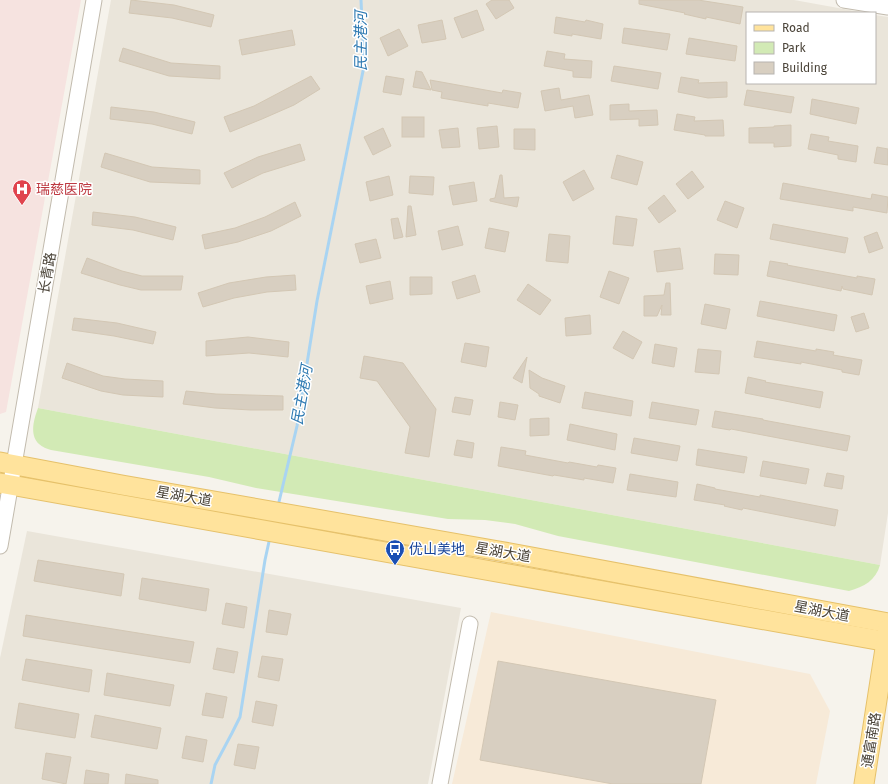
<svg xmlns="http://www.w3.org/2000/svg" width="888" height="784" viewBox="0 0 888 784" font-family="'Fira Sans','Noto Sans SC',sans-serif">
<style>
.residential{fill:#eae5da}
.commercial{fill:#f7ead8}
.medical{fill:#f6e3e0}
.green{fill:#d2eab5}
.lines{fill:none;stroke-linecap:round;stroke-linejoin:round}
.stream{stroke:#a9d4f2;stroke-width:3}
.building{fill:#d8cfc1;stroke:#d3c7b4}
.minor-casing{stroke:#c2bbae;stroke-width:17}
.major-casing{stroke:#e6c16a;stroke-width:21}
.minor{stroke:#fff;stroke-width:15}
.major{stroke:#ffe39c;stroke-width:19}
.labels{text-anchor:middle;stroke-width:3;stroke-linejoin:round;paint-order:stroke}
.health-label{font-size:14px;fill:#be3a42;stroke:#fff;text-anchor:start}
.street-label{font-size:14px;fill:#4b4439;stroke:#fff}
.transit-label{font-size:14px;fill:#164399;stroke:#fff;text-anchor:start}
.water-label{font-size:15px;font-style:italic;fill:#2e7ab2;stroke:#fff}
</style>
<rect width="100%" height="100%" fill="#f6f3ec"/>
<g class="residential">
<path d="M111,0H794L866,13H747V83H875V15L888,17V513L880,565L38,408Z"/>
<path d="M27,531L461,608L428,784H0V658Z"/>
</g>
<path class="commercial" d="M491,612L810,674L830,711L816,784H452Z"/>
<path class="medical" d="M0,0H81L6,412L0,414Z"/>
<path class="green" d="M38,408L880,565C876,580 864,587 849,591L558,536L515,524L485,520L448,519L256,488L209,477L51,450C47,449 42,447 39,444C29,435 34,419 38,408Z"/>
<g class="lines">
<g class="stream">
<path d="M278,506L297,426L317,301L364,66L361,0"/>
<path d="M211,784L215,765L232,733L240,717L265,560L270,537"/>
</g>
</g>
<g class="building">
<path d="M131,0L174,5L214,15L211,27L172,18L129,13Z"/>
<path d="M492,0H509L514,8L496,19L486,4Z"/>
<path d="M639,0H698L743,7L740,24L706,17V19L684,14L685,13L639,4Z"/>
<path d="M477,10L484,30L462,38L454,18Z"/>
<path d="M556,17L585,22L586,20L603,24L601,39L572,34V36L554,33Z"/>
<path d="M442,20L446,39L422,43L418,25Z"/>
<path d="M624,28L670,34L667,50L622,43Z"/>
<path d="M399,29L408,46L388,56L380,38Z"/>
<path d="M292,30L295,45L242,55L239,40Z"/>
<path d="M689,38L737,46L735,61L686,54Z"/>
<path d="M123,48L171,63L220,66V79L169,76L119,61Z"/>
<path d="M547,51L565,54L564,59L592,61L591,78L573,77V71L544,66Z"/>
<path d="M614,66L661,73L658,89L611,81Z"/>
<path d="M416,71L422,72L431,90L413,87Z"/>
<path d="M311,76L320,89L294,105L262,119L230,132L224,117L254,106Z"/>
<path d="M386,76L404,79L401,95L383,92Z"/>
<path d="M681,77L699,80L698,83L727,82V97L708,98L678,92Z"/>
<path d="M430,80L502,93L503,90L521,93L518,108L488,103V106L441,98L442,92L432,90Z"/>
<path d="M559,88L561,100L589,95L593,115L575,118L573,106L545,111L541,91Z"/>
<path d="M747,90L794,97L791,113L744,105Z"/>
<path d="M812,99L859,108L856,124L810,114Z"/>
<path d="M629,104V111L657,110L658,125L639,126V119L610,120V105Z"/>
<path d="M111,107L154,112L195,122L192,134L152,124L110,119Z"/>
<path d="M677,114L695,117L694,121L723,120L724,136H705V135L674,130Z"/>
<rect x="402" y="117" width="22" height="20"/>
<path d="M791,125V146L774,147V143H749V128L774,127V126Z"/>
<path d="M497,126L499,147L479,149L477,128Z"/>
<path d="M383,128L391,146L373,155L364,137Z"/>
<path d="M458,128L460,147L442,148L439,130Z"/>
<path d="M514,129H535V150L514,149Z"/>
<path d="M811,134L829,137L828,141L858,146L856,162L838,159V155L808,149Z"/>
<path d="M300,144L305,160L263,173L232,188L224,173L258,157Z"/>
<path d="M877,147L888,149V165L874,163Z"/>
<path d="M105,153L152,167L200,170V184L150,182L101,167Z"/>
<path d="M617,155L643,162L637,185L611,178Z"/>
<path d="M584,170L594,189L573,201L563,182Z"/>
<path d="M692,171L704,187L688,199L676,184Z"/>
<path d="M500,175H502L504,198L519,197L517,207L490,201V199L495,198Z"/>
<path d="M389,176L393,195L370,201L366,182Z"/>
<path d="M410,176L434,177L433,195L409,193Z"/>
<path d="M474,182L477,201L453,205L449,186Z"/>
<path d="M783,183L871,199L872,194L888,197L887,213L853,207V211L780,199Z"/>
<path d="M664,195L676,211L659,223L648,208Z"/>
<path d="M725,201L744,208L737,228L717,220Z"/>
<path d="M295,202L301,216L271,231L238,242L205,249L202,235L235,228L265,217Z"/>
<path d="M408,206H411L416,235L406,237Z"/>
<path d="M93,212L135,217L176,227L173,240L133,230L92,225Z"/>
<path d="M616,216L637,219L633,246L613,244Z"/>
<path d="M398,218L403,237L394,239L391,219Z"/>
<path d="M773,224L848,238L845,253L770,239Z"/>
<path d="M458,226L463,245L442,250L438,231Z"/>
<path d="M489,228L509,232L505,252L485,248Z"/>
<path d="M877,232L883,248L869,253L864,237Z"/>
<path d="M549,234L570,236L568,263L546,261Z"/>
<path d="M376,239L381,258L360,263L355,244Z"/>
<path d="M680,248L683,269L657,272L654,251Z"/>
<path d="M715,254L739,255L738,275L714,274Z"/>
<path d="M87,258L122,271L142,276H183L181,290H141L120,285L81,273Z"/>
<path d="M770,261L788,264L787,265L857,278V276L875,279L872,295L843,289L842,286L841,291L767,276Z"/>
<path d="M609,271L629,278L619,304L600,297Z"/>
<path d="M295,275L296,290L267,292L234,298L203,307L198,293L229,283L266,277Z"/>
<path d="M475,275L480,292L457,299L452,282Z"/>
<path d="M410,277H432V294L410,295Z"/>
<path d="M390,281L393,299L370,304L366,286Z"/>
<path d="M666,283H670L671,315H661L662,305L657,316H644V296L664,295Z"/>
<path d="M528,284L551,300L540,315L517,300Z"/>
<path d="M760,301L837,315L834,331L757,316Z"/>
<path d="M705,304L730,309L726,329L701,324Z"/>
<path d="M864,313L869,328L856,332L851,317Z"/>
<path d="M590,315L591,334L566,336L565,318Z"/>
<path d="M74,318L117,323L156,332L153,344L114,336L72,330Z"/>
<path d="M623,331L642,342L633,359L613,348Z"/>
<path d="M248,337L289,342L288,357L249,353L206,356V341Z"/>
<path d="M757,341L816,351V349L834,352L833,355L862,360L859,375L842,372V370L801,362V364L754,357Z"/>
<path d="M465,343L489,347L486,367L461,362Z"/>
<path d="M655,344L677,348L674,367L652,363Z"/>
<path d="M698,349L721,351L719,374L695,372Z"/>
<path d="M364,356L403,363L436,409L429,457L405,453L410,427L377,381L360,378Z"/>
<path d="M527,357L522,383L513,378Z"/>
<path d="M67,363L103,376L125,379L163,381V397L123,395L101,391L62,378Z"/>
<path d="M529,370L542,378L565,386L560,403L539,396V394L530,388Z"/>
<path d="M748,377L766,381L765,382L823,392L820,408L745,393Z"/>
<path d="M186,391L216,394L283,396V410H251L215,408L183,404Z"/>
<path d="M585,392L633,401L631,416L582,408Z"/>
<path d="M455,397L473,400L470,415L452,412Z"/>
<path d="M500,402L518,405L515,420L498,417Z"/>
<path d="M652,402L699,410L696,425L649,418Z"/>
<path d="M715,411L763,419V420L850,436L847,451L731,429L730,430L712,427Z"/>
<path d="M549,418V435L530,436V419Z"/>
<path d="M570,424L617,434L615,450L567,440Z"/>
<path d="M634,438L680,446L677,461L631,453Z"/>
<path d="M457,440L474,443L472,458L454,455Z"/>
<path d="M501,447L526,451L525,455L568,463L569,462L597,467L598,465L616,468L613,483L584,478V480L554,475L553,476L498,466Z"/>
<path d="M698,449L747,457L744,473L696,465Z"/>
<path d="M763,461L809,469L806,484L760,476Z"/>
<path d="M827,473L844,476L842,489L824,486Z"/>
<path d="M630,474L678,482L676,497L627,490Z"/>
<path d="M697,484L715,488V489L760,497V495L838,510L835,526L743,508L742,510L724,506L725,505L694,500Z"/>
<path d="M38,560L124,574L121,596L34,581Z"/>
<path d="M142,578L209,589L206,611L139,599Z"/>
<path d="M226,603L247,607L244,628L222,624Z"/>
<path d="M269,610L291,614L287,635L266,632Z"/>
<path d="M26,615L194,642L190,663L23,636Z"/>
<path d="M217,648L238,652L234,673L213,669Z"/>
<path d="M262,656L283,659L279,681L258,677Z"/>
<path d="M26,659L92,670L89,692L22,680Z"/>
<path d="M498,661L716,700L701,784H613L480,760Z"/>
<path d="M107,673L174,685L170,706L104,695Z"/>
<path d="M206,693L227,697L223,718L202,715Z"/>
<path d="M256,701L277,705L273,726L252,722Z"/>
<path d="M19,703L79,714L75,738L15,728Z"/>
<path d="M95,715L161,728L157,749L91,737Z"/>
<path d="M186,736L207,740L203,762L182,758Z"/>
<path d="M238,744L259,747L255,769L234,765Z"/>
<path d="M46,753L71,757L66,784L42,779Z"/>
<path d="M86,770L109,774L108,784H84Z"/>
<path d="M126,774L158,780V784H125Z"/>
</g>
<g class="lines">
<g class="minor-casing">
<g id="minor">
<path d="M844,0L888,7"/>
<path d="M0,546L94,0"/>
<path d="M440,784L470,624"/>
</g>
</g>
<g class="major-casing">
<g id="major">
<path d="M0,462L122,485L499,551L888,623"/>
<path d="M0,483L888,642"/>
<path d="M864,784L888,629"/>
</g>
</g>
<use href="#minor" class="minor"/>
<use href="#major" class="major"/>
</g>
<defs>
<g id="hospital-pin" transform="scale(1)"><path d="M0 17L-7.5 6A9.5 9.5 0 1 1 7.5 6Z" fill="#e0444e" stroke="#fff"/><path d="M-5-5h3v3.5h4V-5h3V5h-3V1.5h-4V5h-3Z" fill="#fff"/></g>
<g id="bus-pin" transform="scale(1)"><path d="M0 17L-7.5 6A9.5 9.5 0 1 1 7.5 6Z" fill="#1a4fb4" stroke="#fff"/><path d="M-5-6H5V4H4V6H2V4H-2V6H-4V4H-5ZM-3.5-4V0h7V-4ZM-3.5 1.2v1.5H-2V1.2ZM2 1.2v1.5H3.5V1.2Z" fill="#fff"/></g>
</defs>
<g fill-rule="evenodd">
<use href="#hospital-pin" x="22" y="189"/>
<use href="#bus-pin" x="395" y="549"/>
</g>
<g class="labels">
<g class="health-label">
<text x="36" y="194">瑞慈医院</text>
</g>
<g class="street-label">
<text transform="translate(47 273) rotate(-80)" y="5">长青路</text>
<text transform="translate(184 496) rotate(10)" y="5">星湖大道</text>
<text transform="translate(503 552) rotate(10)" y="5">星湖大道</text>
<text transform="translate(822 611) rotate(11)" y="5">星湖大道</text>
<text transform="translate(871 740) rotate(-81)" y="5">通富南路</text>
</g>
<g class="transit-label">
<text x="409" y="554">优山美地</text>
</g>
<g class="water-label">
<text transform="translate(361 41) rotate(-90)" y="5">民主港河</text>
<text transform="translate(302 395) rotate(-80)" y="5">民主港河</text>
</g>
</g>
<rect x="746" y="12" width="130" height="72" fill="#ffffff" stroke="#b7b4b0"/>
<rect x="754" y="25" width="20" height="6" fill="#ffe39c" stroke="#b7b4b0"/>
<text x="782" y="32" font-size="12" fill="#4b4439">Road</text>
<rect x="754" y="42" width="20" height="12" fill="#d2eab5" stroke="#b7b4b0"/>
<text x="782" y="52" font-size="12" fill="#4b4439">Park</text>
<rect x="754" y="62" width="20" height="12" fill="#d8cfc1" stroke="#b7b4b0"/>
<text x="782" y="72" font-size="12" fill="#4b4439">Building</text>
</svg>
